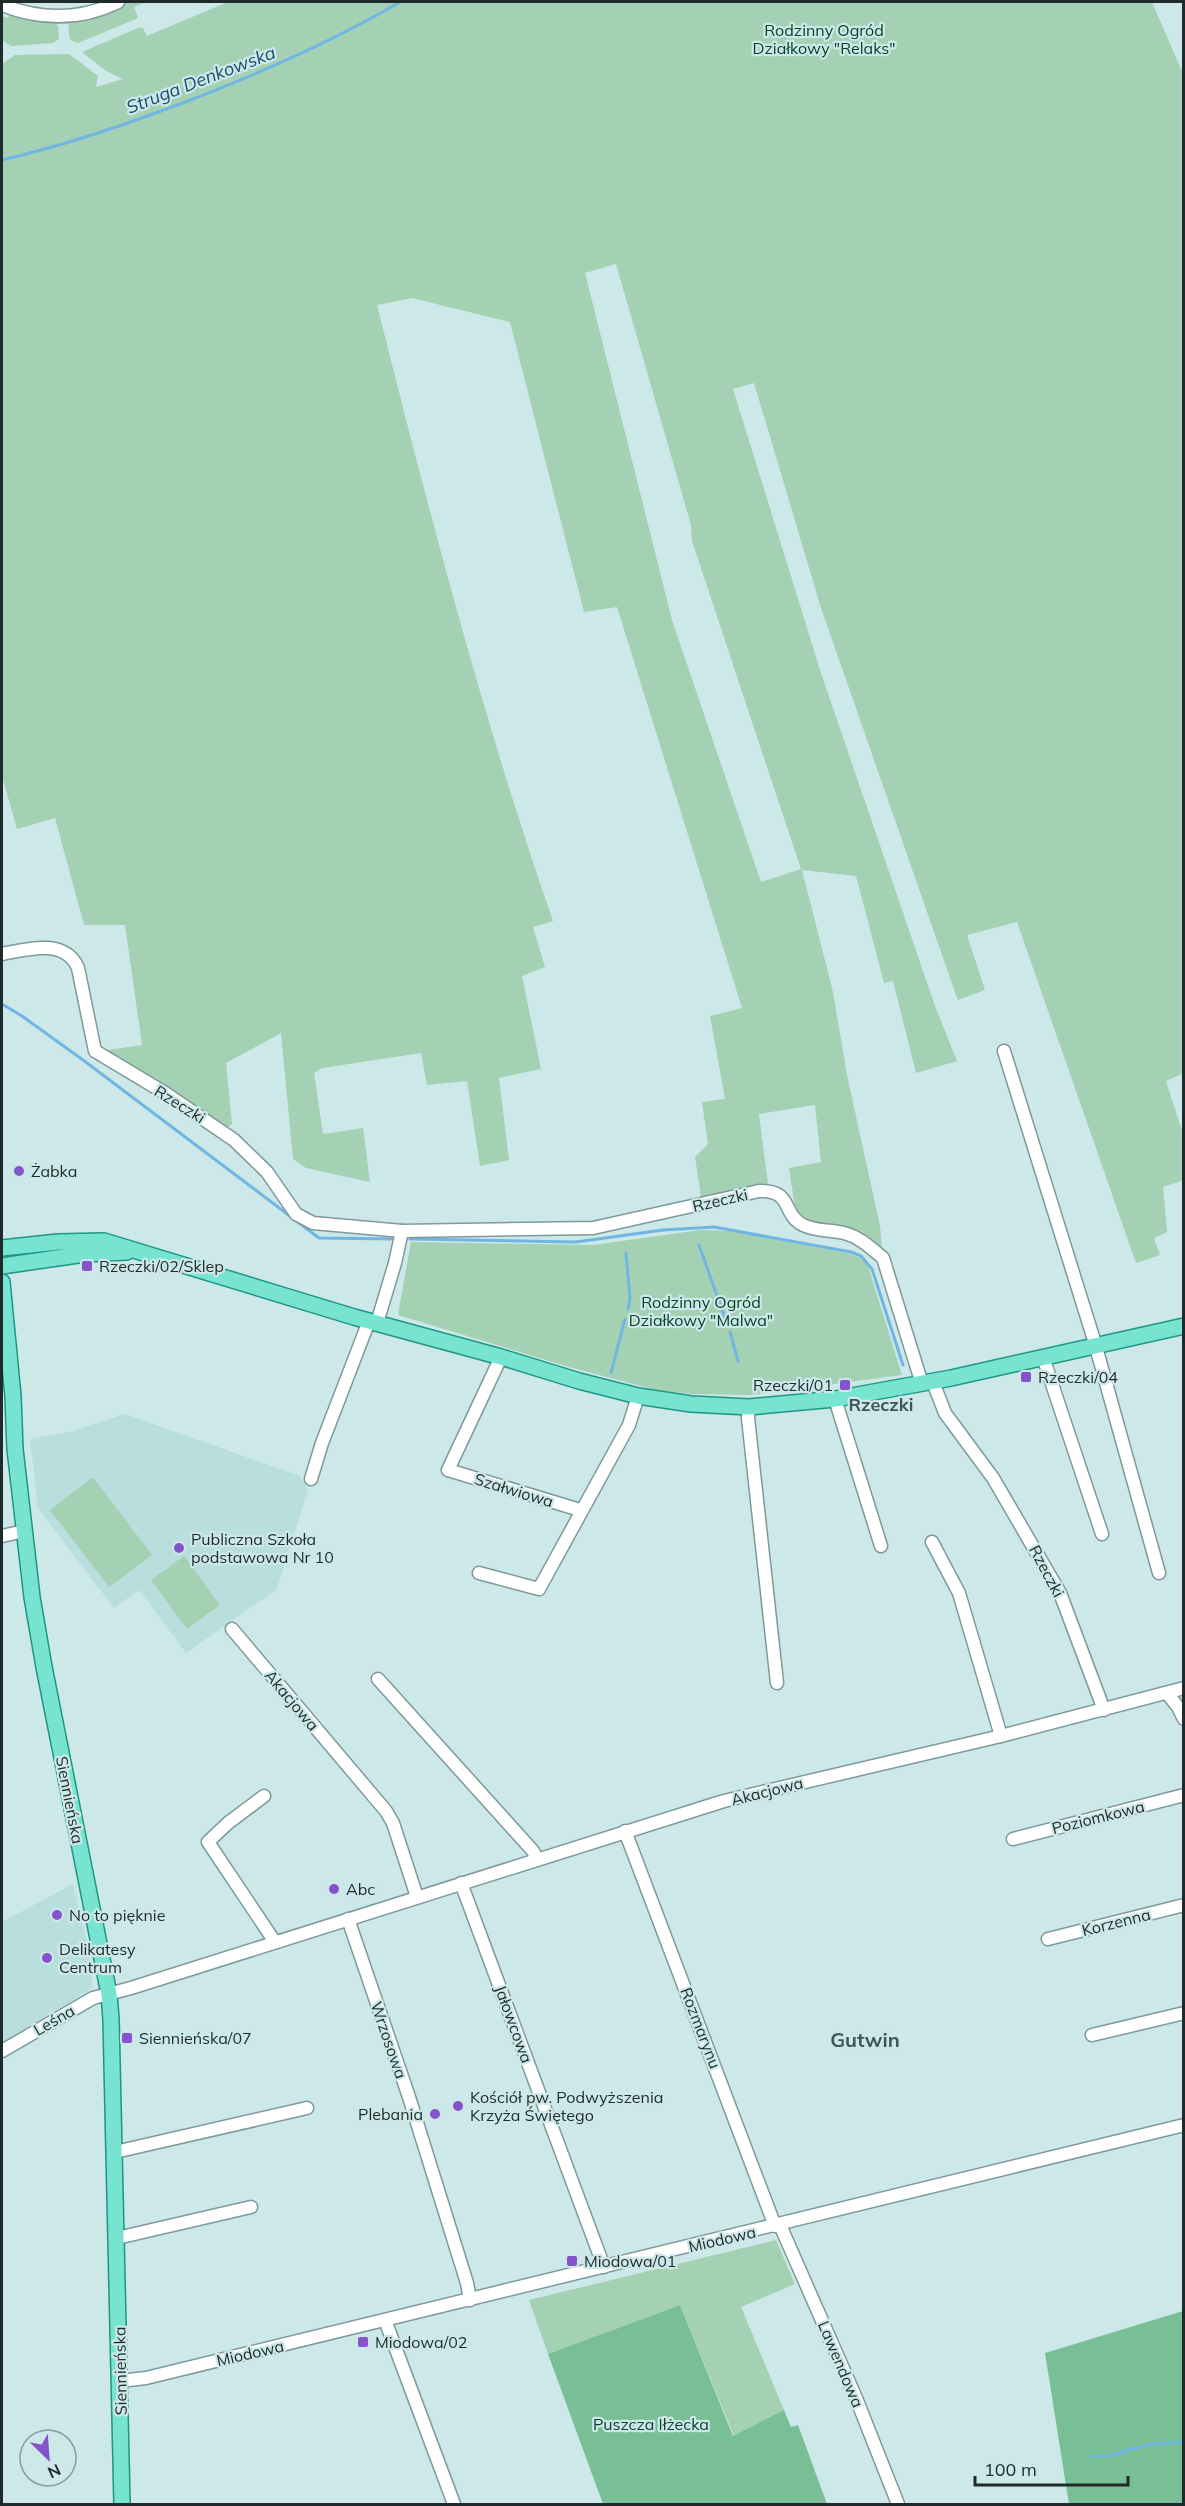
<svg xmlns="http://www.w3.org/2000/svg" width="1185" height="2506" viewBox="0 0 1185 2506" font-family="Mulish,sans-serif">
<style>
.built{fill:#b8dede}
.green{fill:#a4d1b4;fill-rule:evenodd}
.forest{fill:#79bf95}
.lines{fill:none;stroke-linecap:round;stroke-linejoin:round}
.stream{stroke:#71b6e2;stroke-width:3}
.minor-casing{stroke:#7f999a;stroke-width:15}
.major-casing{stroke:#1e9682;stroke-width:18}
.minor{stroke:#fff;stroke-width:12}
.major{stroke:#77e3d1;stroke-width:15}
.poi-dot{fill:#8554cc;stroke:#cce8e8;stroke-width:2}
.labels{text-anchor:middle;stroke-width:4.5;stroke-linejoin:round;paint-order:stroke}
.park-label{font-size:16px;fill:#094227;stroke:#cce8e8}
.street-label{font-size:16px;fill:#1f2a2a;stroke:#cce8e8}
.poi-label{font-size:16px;fill:#1f2a2a;stroke:#cce8e8;text-anchor:start}
.water-label{font-size:18px;font-style:italic;fill:#194d6c;stroke:#cce8e8}
.neighbourhood-label{font-size:18px;font-weight:bold;fill:#3e5758;stroke:#cce8e8}
.quarter-label{font-size:20px;font-weight:bold;fill:#3e5758;stroke:#cce8e8}
</style>
<rect width="100%" height="100%" fill="#cce8e8"/>
<g class="built">
<path d="M125,1414L300,1476L308,1490L277,1589L186,1653L139,1590L114,1608L38,1508L30,1439L69,1432Z"/>
<path d="M73,1884L87,1943L93,1988L2,2042V1922Z"/>
</g>
<g class="green">
<path d="M118,2H146L134,7L138,18L78,43L70,40C70,36 67,29 69,25C71,15 107,5 118,2Z"/>
<path d="M228,2H1152L1184,76V1073L1166,1081L1183,1134L1184,1180L1163,1187L1167,1232L1154,1238L1160,1255L1136,1263L1017,922L967,935L985,990L958,1000L956,995L821,608L754,383L733,389L821,673L935,1006L957,1061L916,1073L893,981L884,983L856,876L802,870L833,992L847,1075L880,1226L883,1258L803,1218L795,1208L789,1168L821,1162L815,1105L759,1114L768,1184L701,1197L695,1157L708,1144L702,1102L725,1099L710,1016L742,1008L617,607L584,612L510,322L412,298L377,305C429,512 483,720 553,921L533,927L545,967L522,976L541,1069L499,1078L509,1160L480,1166L467,1081L427,1085L421,1053L322,1068L314,1073L323,1134L363,1128L370,1182L306,1168L293,1159L281,1033L226,1063L232,1124L227,1128L101,1051L142,1045L125,925H84L55,818L17,829L2,776V64L15,55L69,54L98,76L96,87L123,79L106,71L82,52L140,27L143,28L147,36ZM616,264L691,525L692,541L801,869L761,882L672,620L585,273Z"/>
<path d="M12,9L47,17L58,26L59,39L53,43L11,46L2,40V16L8,18Z"/>
<path d="M700,1230L733,1231L847,1253L861,1258L868,1266L902,1375L751,1395L692,1394L656,1390L569,1367L398,1315L411,1242L593,1245Z"/>
<path d="M93,1477L152,1555L109,1587L50,1510Z"/>
<path d="M184,1556L220,1605L187,1629L151,1580Z"/>
<path d="M776,2240L795,2284L741,2307L784,2410L734,2436L680,2305L548,2354L529,2300Z"/>
</g>
<g class="forest">
<path d="M680,2305L733,2436L784,2410L791,2427L798,2425L827,2504H603L548,2354Z"/>
<path d="M1183,2311V2504H1069L1045,2353Z"/>
</g>
<g class="lines">
<g class="stream">
<path d="M2,160C62,146 122,126 180,104C256,75 330,43 400,2"/>
<path d="M2,1004L22,1016L83,1060L319,1238L396,1239"/>
<path d="M410,1239L576,1242L663,1230L714,1227L851,1252L861,1256L872,1269L903,1365"/>
<path d="M699,1245L727,1324"/>
<path d="M626,1253L630,1298L628,1309"/>
<path d="M730,1332L738,1361"/>
<path d="M611,1373L625,1319"/>
<path d="M1091,2456H1108L1151,2444L1184,2442"/>
</g>
<g class="minor-casing">
<g id="minor">
<path d="M2,5C41,20 79,21 118,2"/>
<path d="M2,954C27,949 65,938 78,968L95,1051L165,1093L234,1140L267,1172L296,1214L313,1223L402,1231L593,1228L759,1191C794,1190 781,1214 803,1225C815,1231 831,1230 844,1233C860,1237 871,1248 883,1258L922,1384"/>
<path d="M1004,1051L1094,1340L1159,1573"/>
<path d="M377,1323L395,1263L402,1231"/>
<path d="M501,1357L448,1470L580,1510"/>
<path d="M1043,1357L1102,1534"/>
<path d="M933,1382L945,1413L993,1478L1060,1593L1104,1710"/>
<path d="M835,1399L881,1546"/>
<path d="M749,1407L748,1418L777,1683"/>
<path d="M311,1479L322,1443L369,1321"/>
<path d="M2,1536L24,1531"/>
<path d="M932,1542L959,1593L1001,1736"/>
<path d="M479,1573L539,1589L629,1425L638,1396"/>
<path d="M232,1629L386,1811L393,1823L417,1897"/>
<path d="M378,1679L533,1851L537,1859"/>
<path d="M1167,1693L1178,1707L1184,1719"/>
<path d="M264,1796L228,1823L208,1842L275,1942"/>
<path d="M625,1831L775,2226"/>
<path d="M1013,1839L1184,1795"/>
<path d="M461,1883L604,2267"/>
<path d="M348,1919L409,2097L467,2283L470,2300"/>
<path d="M1048,1939L1184,1905"/>
<path d="M1092,2035L1184,2013"/>
<path d="M2,2051L93,1998L131,1988L724,1801L1001,1736L1184,1688"/>
<path d="M115,2152L307,2108"/>
<path d="M780,2225L856,2398L898,2504"/>
<path d="M117,2238L251,2207"/>
<path d="M385,2320L454,2504"/>
<path d="M120,2381L146,2378L1184,2125"/>
</g>
</g>
<g class="major-casing">
<g id="major">
<path d="M2,1248L58,1242L104,1241L354,1317L501,1357L579,1381L638,1396L691,1404L749,1407L835,1399L951,1378L1184,1326"/>
<path d="M2,1266L85,1254L127,1252"/>
<path d="M2,1282L13,1396L15,1449L32,1597L44,1667L109,1994L111,2019L122,2504"/>
</g>
</g>
<use href="#minor" class="minor"/>
<use href="#major" class="major"/>
</g>
<g class="poi-dot">
<circle cx="19" cy="1171" r="6"/>
<rect x="81" y="1260" width="12" height="12" rx="3"/>
<rect x="1020" y="1371" width="12" height="12" rx="3"/>
<rect x="839" y="1379" width="12" height="12" rx="3"/>
<circle cx="179" cy="1548" r="6"/>
<circle cx="334" cy="1889" r="6"/>
<circle cx="57" cy="1915" r="6"/>
<circle cx="47" cy="1958" r="6"/>
<rect x="121" y="2032" width="12" height="12" rx="3"/>
<circle cx="458" cy="2106" r="6"/>
<circle cx="435" cy="2114" r="6"/>
<rect x="566" y="2255" width="12" height="12" rx="3"/>
<rect x="357" y="2336" width="12" height="12" rx="3"/>
</g>
<g class="labels">
<g class="park-label">
<text x="824" y="36">Rodzinny Ogród<tspan x="824" dy="18">Działkowy "Relaks"</tspan></text>
<text x="701" y="1308">Rodzinny Ogród<tspan x="701" dy="18">Działkowy "Malwa"</tspan></text>
<text x="651" y="2430">Puszcza Iłżecka</text>
</g>
<g class="street-label">
<text transform="translate(180 1104) rotate(32)" y="6">Rzeczki</text>
<text transform="translate(720 1200) rotate(-13)" y="6">Rzeczki</text>
<text transform="translate(514 1490) rotate(17)" y="6">Szałwiowa</text>
<text transform="translate(1047 1571) rotate(62)" y="6">Rzeczki</text>
<text transform="translate(292 1700) rotate(50)" y="6">Akacjowa</text>
<text transform="translate(767 1791) rotate(-14)" y="6">Akacjowa</text>
<text transform="translate(70 1800) rotate(79)" y="6">Siennieńska</text>
<text transform="translate(1098 1817) rotate(-14)" y="6">Poziomkowa</text>
<text transform="translate(1116 1922) rotate(-14)" y="6">Korzenna</text>
<text transform="translate(54 2020) rotate(-30)" y="6">Leśna</text>
<text transform="translate(514 2024) rotate(70)" y="6">Jałowcowa</text>
<text transform="translate(701 2028) rotate(69)" y="6">Rozmarynu</text>
<text transform="translate(389 2040) rotate(71)" y="6">Wrzosowa</text>
<text transform="translate(722 2239) rotate(-13)" y="6">Miodowa</text>
<text transform="translate(250 2353) rotate(-13)" y="6">Miodowa</text>
<text transform="translate(841 2364) rotate(67)" y="6">Lawendowa</text>
<text transform="translate(120 2371) rotate(-91)" y="6">Siennieńska</text>
</g>
<g class="poi-label">
<text x="31" y="1177">Żabka</text>
<text x="99" y="1272">Rzeczki/02/Sklep</text>
<text x="1038" y="1383">Rzeczki/04</text>
<text x="833" y="1391" text-anchor="end">Rzeczki/01</text>
<text x="191" y="1545">Publiczna Szkoła<tspan x="191" dy="18">podstawowa Nr 10</tspan></text>
<text x="346" y="1895">Abc</text>
<text x="69" y="1921">No to pięknie</text>
<text x="59" y="1955">Delikatesy<tspan x="59" dy="18">Centrum</tspan></text>
<text x="139" y="2044">Siennieńska/07</text>
<text x="470" y="2103">Kościół pw. Podwyższenia<tspan x="470" dy="18">Krzyża Świętego</tspan></text>
<text x="423" y="2120" text-anchor="end">Plebania</text>
<text x="584" y="2267">Miodowa/01</text>
<text x="375" y="2348">Miodowa/02</text>
</g>
<g class="water-label">
<text transform="translate(201 80) rotate(-21)" y="6">Struga Denkowska</text>
</g>
<g class="neighbourhood-label">
<text x="881" y="1411">Rzeczki</text>
</g>
<g class="quarter-label">
<text x="865" y="2047">Gutwin</text>
</g>
</g>
<rect width="1185" height="2506" fill="none" stroke="#1f2a2a" stroke-width="6"/>
<g transform="translate(48 2458) rotate(155)"><circle r="28" fill="#cce8e8" stroke="#879c9c" stroke-width="1.5"/>
<path d="M0-4.5L10 22L0 15L-10 22Z" fill="#8554cc"/>
<text y="-9" font-size="16" font-weight="bold" text-anchor="middle" fill="#1f2a2a">N</text>
</g>
<path d="M975 2476v9h153v-9" fill="none" stroke="#1f2a2a" stroke-width="3"/>
<text x="984" y="2476" font-size="18" fill="#1f2a2a" stroke="#cce8e8" stroke-width="4.5" paint-order="stroke">100 m</text>
</svg>
